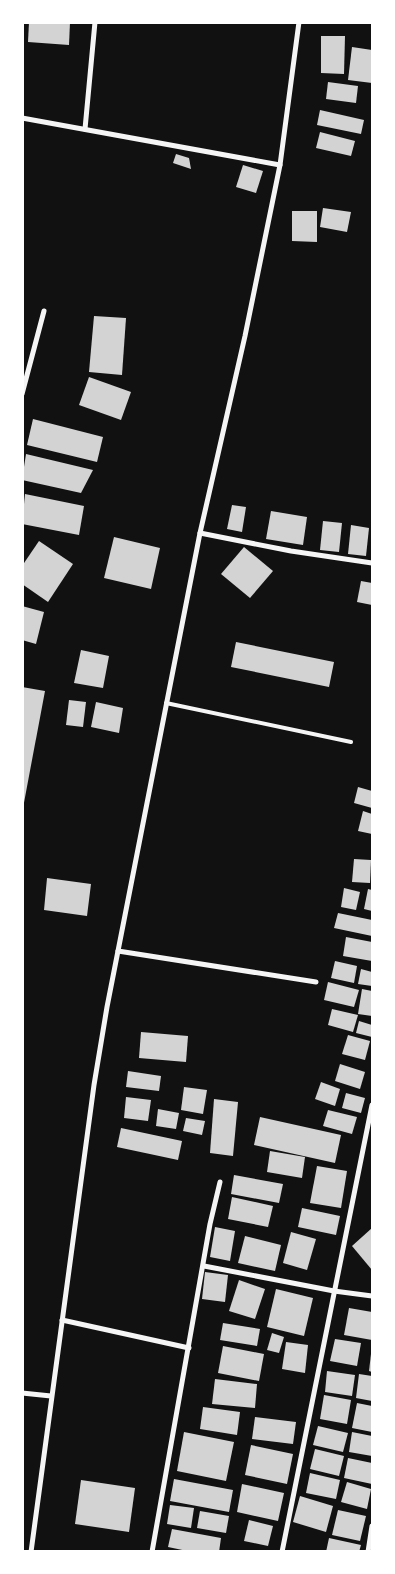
<svg xmlns="http://www.w3.org/2000/svg" width="395" height="1574" viewBox="0 0 395 1574" font-family="Mulish,sans-serif">
<style>
.building{fill:#d3d3d3}
.lines{fill:none;stroke-linecap:round;stroke-linejoin:round}
.service{stroke:#f5f5f5;stroke-width:4}
.minor{stroke:#f5f5f5;stroke-width:5}
</style>
<rect width="100%" height="100%" fill="#111"/>
<g class="building">
<path d="M29,22H70L69,45L28,42Z"/>
<path d="M321,36H345L344,74L321,73Z"/>
<path d="M352,47L372,50V83L348,80Z"/>
<path d="M328,82L358,86L356,103L326,99Z"/>
<path d="M320,110L364,120L361,134L317,125Z"/>
<path d="M320,132L355,141L351,156L316,148Z"/>
<path d="M176,154L189,158L191,169L173,163Z"/>
<path d="M243,165L263,171L256,193L236,187Z"/>
<path d="M323,208L351,212L347,232L320,227Z"/>
<path d="M292,211H317V242L292,241Z"/>
<path d="M94,316L126,318L122,375L89,372Z"/>
<path d="M89,377L131,392L121,420L79,405Z"/>
<path d="M33,419L103,437L97,462L27,445Z"/>
<path d="M26,454L93,470L81,493L22,480Z"/>
<path d="M25,494L84,506L79,535L22,524Z"/>
<path d="M232,505L246,507L242,532L227,529Z"/>
<path d="M271,511L307,517L303,545L266,539Z"/>
<path d="M323,521L342,523L339,552L320,550Z"/>
<path d="M351,525L369,528L366,556L348,554Z"/>
<path d="M114,537L160,548L151,589L104,578Z"/>
<path d="M39,541L73,564L48,602L22,584V566Z"/>
<path d="M244,547L273,571L250,598L221,574Z"/>
<path d="M361,581L372,583V605L357,602Z"/>
<path d="M22,606L44,612L36,644L22,640Z"/>
<path d="M236,642L334,662L329,687L231,667Z"/>
<path d="M81,650L109,656L103,688L74,683Z"/>
<path d="M22,687L45,691L23,808H22Z"/>
<path d="M69,700L86,702L83,727L66,725Z"/>
<path d="M96,702L123,708L119,733L91,727Z"/>
<path d="M358,787L372,791V808L354,803Z"/>
<path d="M363,811L372,814V834L358,831Z"/>
<path d="M354,859L371,860L370,883L352,882Z"/>
<path d="M47,878L91,884L87,916L44,910Z"/>
<path d="M344,888L360,892L356,910L341,907Z"/>
<path d="M368,889L372,890V911L364,909Z"/>
<path d="M338,913L372,920V936L334,928Z"/>
<path d="M346,937L372,942V961L343,956Z"/>
<path d="M335,961L357,966L354,983L331,978Z"/>
<path d="M361,969L372,972V986L358,984Z"/>
<path d="M328,982L359,990L354,1007L324,1000Z"/>
<path d="M362,989L372,991V1016L358,1014Z"/>
<path d="M332,1009L358,1015L353,1032L328,1025Z"/>
<path d="M359,1021L372,1025V1037L356,1033Z"/>
<path d="M141,1032L188,1036L186,1062L139,1058Z"/>
<path d="M348,1035L370,1041L365,1060L342,1054Z"/>
<path d="M340,1064L365,1072L360,1089L335,1081Z"/>
<path d="M128,1071L161,1076L159,1091L126,1087Z"/>
<path d="M321,1082L340,1089L335,1106L315,1099Z"/>
<path d="M184,1087L207,1090L203,1114L181,1110Z"/>
<path d="M346,1093L365,1098L361,1113L342,1108Z"/>
<path d="M126,1097L151,1100L148,1121L124,1118Z"/>
<path d="M214,1099L238,1102L233,1156L210,1153Z"/>
<path d="M158,1109L179,1113L176,1129L156,1126Z"/>
<path d="M328,1110L357,1117L352,1134L323,1126Z"/>
<path d="M260,1117L341,1135L335,1163L254,1145Z"/>
<path d="M186,1118L205,1121L202,1135L183,1131Z"/>
<path d="M121,1128L182,1141L178,1160L117,1147Z"/>
<path d="M270,1151L305,1157L302,1178L267,1172Z"/>
<path d="M317,1166L347,1171L341,1208L310,1203Z"/>
<path d="M234,1175L283,1184L279,1203L231,1194Z"/>
<path d="M232,1197L273,1206L268,1227L228,1219Z"/>
<path d="M302,1208L340,1216L336,1235L298,1227Z"/>
<path d="M215,1227L235,1231L230,1261L210,1257Z"/>
<path d="M372,1228V1270L352,1246Z"/>
<path d="M291,1232L316,1239L307,1270L283,1263Z"/>
<path d="M245,1236L281,1245L275,1271L238,1263Z"/>
<path d="M205,1272L228,1275L225,1302L202,1299Z"/>
<path d="M239,1280L265,1289L255,1319L229,1311Z"/>
<path d="M276,1289L313,1298L304,1336L267,1327Z"/>
<path d="M349,1308L372,1312V1340L344,1335Z"/>
<path d="M223,1323L260,1329L257,1346L220,1340Z"/>
<path d="M272,1333L284,1337L279,1353L267,1350Z"/>
<path d="M335,1339L361,1343L357,1366L330,1361Z"/>
<path d="M286,1342L308,1345L305,1373L282,1369Z"/>
<path d="M223,1346L264,1354L259,1381L218,1373Z"/>
<path d="M371,1354H372V1372L369,1371Z"/>
<path d="M327,1371L355,1375L352,1396L325,1392Z"/>
<path d="M359,1374L372,1376V1401L356,1398Z"/>
<path d="M215,1379L257,1384L255,1408L212,1404Z"/>
<path d="M324,1395L351,1400L347,1424L320,1419Z"/>
<path d="M357,1403L372,1406V1432L352,1428Z"/>
<path d="M203,1407L240,1412L237,1435L200,1429Z"/>
<path d="M255,1417L296,1422L293,1444L252,1439Z"/>
<path d="M318,1426L348,1433L343,1452L313,1445Z"/>
<path d="M184,1432L234,1442L226,1481L177,1471Z"/>
<path d="M352,1432L372,1436V1456L349,1452Z"/>
<path d="M251,1445L293,1454L287,1484L245,1475Z"/>
<path d="M315,1449L344,1456L339,1476L310,1469Z"/>
<path d="M348,1458L372,1463V1484L344,1478Z"/>
<path d="M310,1473L340,1480L336,1499L306,1493Z"/>
<path d="M174,1479L233,1490L229,1512L170,1501Z"/>
<path d="M81,1480L135,1488L129,1532L75,1524Z"/>
<path d="M347,1482L371,1489L367,1509L341,1502Z"/>
<path d="M242,1484L284,1493L278,1521L237,1512Z"/>
<path d="M300,1496L333,1506L326,1532L293,1522Z"/>
<path d="M170,1505L194,1508L191,1528L167,1524Z"/>
<path d="M338,1510L366,1516L360,1541L332,1535Z"/>
<path d="M200,1511L229,1516L226,1533L197,1528Z"/>
<path d="M249,1520L273,1526L268,1546L244,1541Z"/>
<path d="M172,1529L221,1538L219,1552H192L168,1547Z"/>
<path d="M329,1538L361,1545L359,1552H326Z"/>
</g>
<g class="lines">
<path class="service" d="M166,703L351,742"/>
<g class="minor">
<path d="M22,118L280,165"/>
<path d="M85,129L95,22"/>
<path d="M22,394L44,311"/>
<path d="M200,533L291,551L372,563"/>
<path d="M118,951L316,982"/>
<path d="M204,1266L334,1291L372,1296"/>
<path d="M62,1320L189,1348"/>
<path d="M22,1393L51,1396"/>
<path d="M31,1552L94,1085L107,1007L200,533L245,336L280,165L299,22"/>
<path d="M152,1552L210,1224L220,1182"/>
<path d="M282,1552L372,1105"/>
<path d="M368,1552L372,1526"/>
</g>
</g>
<rect width="395" height="1574" fill="none" stroke="#ffffff" stroke-width="48"/>
</svg>
